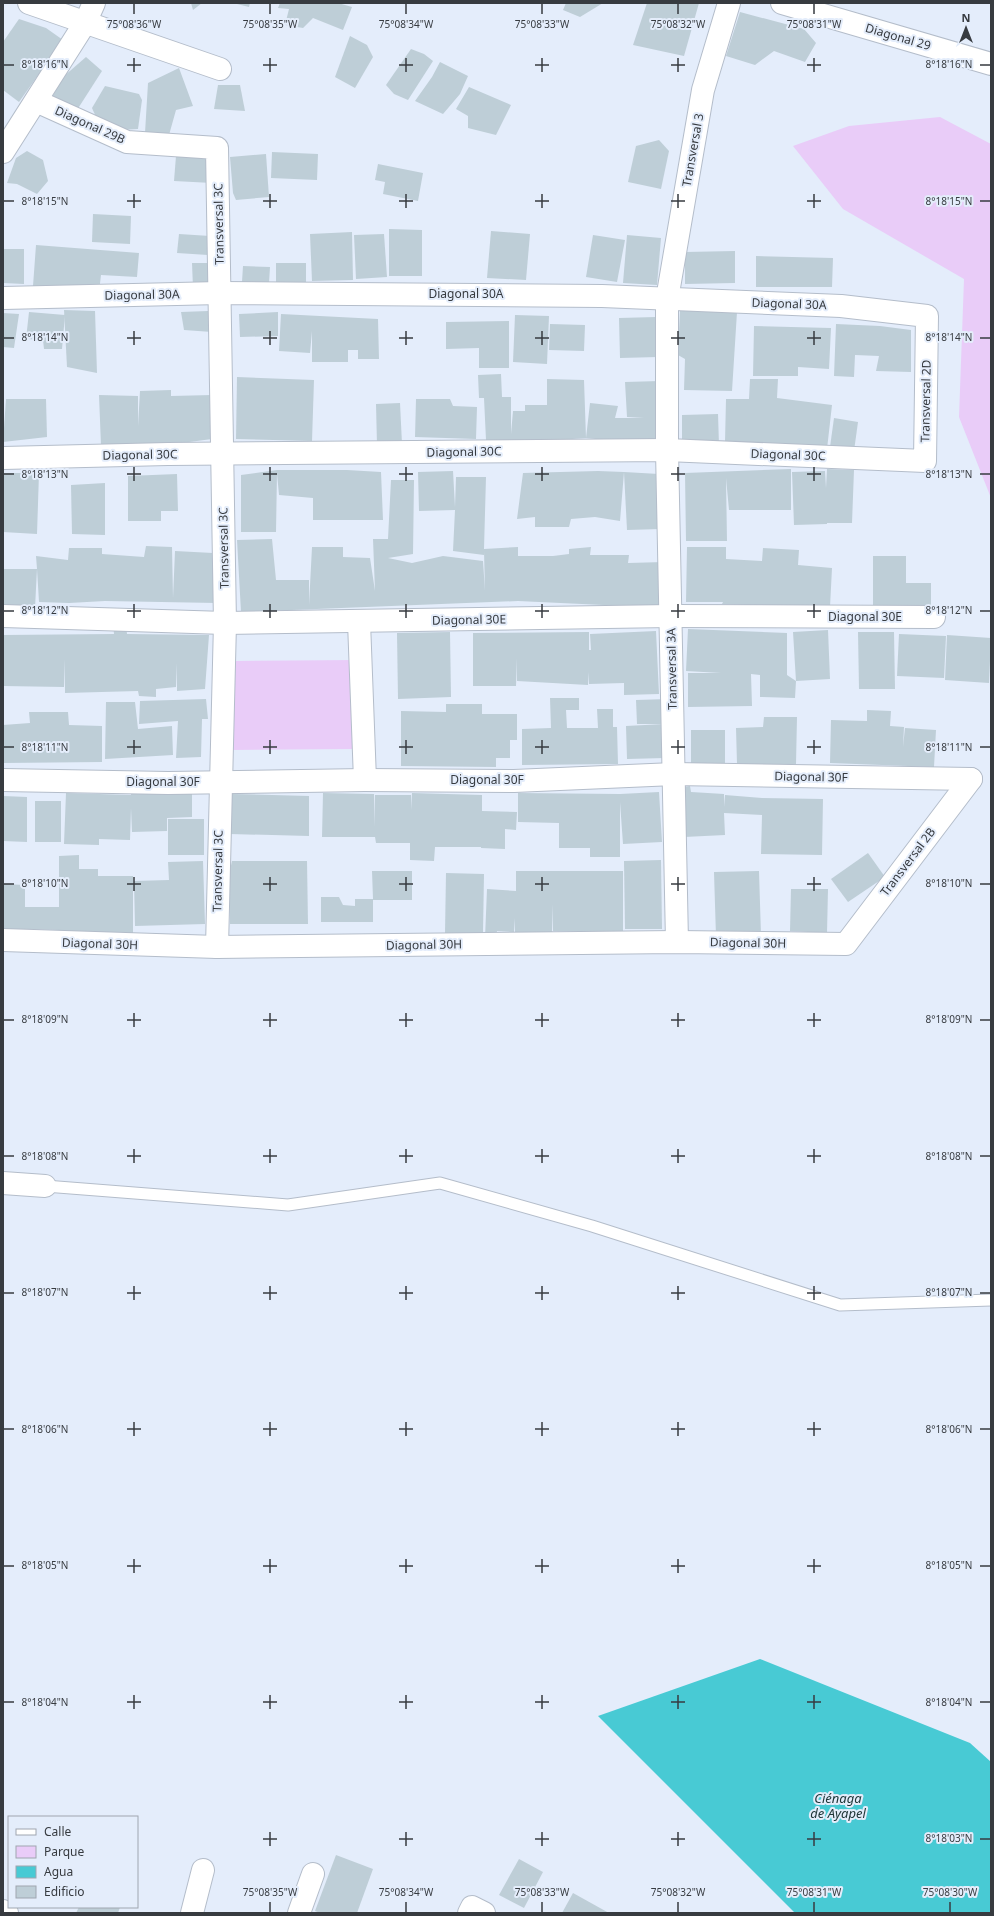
<svg xmlns="http://www.w3.org/2000/svg" width="994" height="1916" viewBox="0 0 994 1916" font-family="'Noto Sans',sans-serif">
<style>
.green{fill:#e9ccf8}
.water{fill:#48cad4}
.building{fill:#beced7}
.lines{fill:none;stroke-linecap:round;stroke-linejoin:round}
.lane-casing{stroke:#b4bdca;stroke-width:13}
.street-casing{stroke:#b4bdca;stroke-width:24}
.lane{stroke:#fff;stroke-width:11}
.street{stroke:#fff;stroke-width:22}
.ticks{fill:none;stroke:#373b40;stroke-width:1.5}
.labels{text-anchor:middle;stroke-width:4;stroke-linejoin:round;paint-order:stroke}
.street-label{font-size:12px;fill:#373b40;stroke:#e4edfb}
.water-label{font-size:13px;font-style:italic;fill:#203739;stroke:#e4edfb}
.ticks-label{font-size:10px;text-anchor:middle;fill:#373b40;stroke:#e4edfb;stroke-width:4;stroke-linejoin:round;paint-order:stroke}
</style>
<rect width="100%" height="100%" fill="#e4edfb"/>
<g class="green">
<path d="M940,117L991,144V498L959,417L964,279L843,209L793,146L849,126Z"/>
<path d="M357,660L355,749L231,750L235,661Z"/>
</g>
<path class="water" d="M760,1659L970,1743L991,1762V1913H795L598,1716Z"/>
<g class="building">
<path d="M191,3H202L193,10Z"/>
<path d="M233,3H250L249,7Z"/>
<path d="M280,3H338L352,7L343,30L313,18L303,28L285,25L289,9L278,8Z"/>
<path d="M566,3H603L580,17L563,10Z"/>
<path d="M647,3H699L684,56L633,45Z"/>
<path d="M740,12L804,29L816,43L805,62L774,51L755,65L726,56Z"/>
<path d="M19,19L46,28L63,40L19,102L3,90V42Z"/>
<path d="M350,36L367,45L373,57L355,88L335,77Z"/>
<path d="M411,49L424,54L433,61L408,100L394,94L386,85Z"/>
<path d="M86,57L102,71L77,110L51,99L63,77Z"/>
<path d="M440,62L468,76L460,94L443,114L415,101L432,77Z"/>
<path d="M179,68L193,106L176,110L169,135L145,133L148,83Z"/>
<path d="M218,85H240L245,111L214,109Z"/>
<path d="M105,86L139,94L142,100L138,129L120,130L96,117L92,108Z"/>
<path d="M469,87L511,105L496,135L468,128V116L456,109Z"/>
<path d="M659,140L669,151L661,189L628,182L636,146Z"/>
<path d="M27,151L43,160L48,181L37,194L17,184L7,183L16,158Z"/>
<path d="M272,152L318,154L317,180L271,178Z"/>
<path d="M266,154L269,197L236,200L233,193L230,157Z"/>
<path d="M176,156L214,158L212,183L174,181Z"/>
<path d="M378,164L423,173L418,201L383,194L385,182L375,180Z"/>
<path d="M93,214L131,216L130,244L92,242Z"/>
<path d="M389,229L422,230V276H389Z"/>
<path d="M491,231L530,234L526,280L487,278Z"/>
<path d="M352,232L353,280L312,281L310,234Z"/>
<path d="M179,234L210,236L208,255L177,253Z"/>
<path d="M384,234L387,277L356,279L354,235Z"/>
<path d="M593,235L625,240L617,282L586,277Z"/>
<path d="M627,235L661,238L657,285L623,283Z"/>
<path d="M36,245L139,253L137,277L101,275L99,292L60,290L33,286Z"/>
<path d="M3,249H24V284L3,283Z"/>
<path d="M735,251V283L685,284V252Z"/>
<path d="M756,256L833,258L832,287H756Z"/>
<path d="M192,263H210L211,287L193,288Z"/>
<rect x="276" y="263" width="30" height="19"/>
<path d="M243,266L270,267L269,283L242,282Z"/>
<path d="M64,310L95,311L97,373L67,367Z"/>
<path d="M680,310L737,312L732,391L684,390L685,359L678,355Z"/>
<path d="M208,311L212,332L184,330L181,312Z"/>
<path d="M29,312L65,315L62,349H44L43,340L26,339Z"/>
<path d="M278,312V336L240,337L239,314Z"/>
<path d="M3,313L19,314L14,348L3,347Z"/>
<path d="M281,314L378,319L379,359H358V350H348V362H312V331L310,353L279,351Z"/>
<path d="M515,315L549,316L547,364L513,362Z"/>
<path d="M656,317L658,357L620,358L619,318Z"/>
<path d="M509,321V368H479V348L446,349V322Z"/>
<path d="M550,324L585,325L584,351L549,350Z"/>
<path d="M836,324L880,326L911,330V372L876,371L879,356L855,355L854,377L834,376Z"/>
<path d="M754,326L831,328L829,369L798,367V376H753Z"/>
<path d="M501,374L502,397H511V434L513,411H525V405H547V379L584,380L586,438L590,403L618,406L615,418H644L627,417L625,382L660,381L659,441H615L586,438L545,441L486,440L484,398H479L478,375Z"/>
<path d="M237,377L314,380L312,441L236,439Z"/>
<path d="M750,379H778L777,398L832,405L827,449L725,442L726,399H749Z"/>
<path d="M171,390V396L212,395V439L174,444L101,446L99,395L138,396V426L140,391Z"/>
<path d="M6,399H46L47,437L3,442Z"/>
<path d="M416,399H450L453,406L477,407L476,439L415,437Z"/>
<path d="M400,403L402,444L377,445L376,404Z"/>
<path d="M718,414L719,446H682V415Z"/>
<path d="M834,418L858,422L854,451L830,447Z"/>
<path d="M791,469V510H729L726,478L727,541H686L685,473Z"/>
<path d="M827,469L854,470L852,523H827V524L794,525L792,472L825,471L826,488Z"/>
<path d="M277,470H347L381,472L383,520H313V498L279,495L277,473L276,532H241V475Z"/>
<path d="M453,471L455,507L456,477H486L484,549L518,547V556H553L569,554V549L591,547L590,555H629L628,563L664,562L667,608L518,601L241,612L237,540L272,539L276,580H309V605L312,547H343V557L370,558L375,591L373,539H388L391,480H414L413,554L388,558L412,563L443,556L483,561L485,591L484,551V555L453,551L455,510L419,511L418,472Z"/>
<path d="M598,471L624,472L620,521L595,517L571,519L569,527H535V517L517,519L523,473Z"/>
<path d="M624,472L659,474L661,529L627,530Z"/>
<path d="M3,473H39L37,534L3,532Z"/>
<path d="M177,474L178,511H161V521H128V476Z"/>
<path d="M105,483V535L72,534L71,485Z"/>
<path d="M146,546L172,547L173,598L175,551L213,553L217,603L105,601L69,603L39,602L37,569L35,608L3,606V569H37L36,556L68,560L69,548H102V554L144,557Z"/>
<path d="M687,547H726V559L762,561L763,548L799,550L798,565L832,568L830,607L796,605V607L722,604L723,602H686Z"/>
<path d="M873,556H906V583H931V609L873,608Z"/>
<path d="M113,624L126,625L127,634L209,635L205,689L177,691V663L176,687L156,689V697L139,696L138,691L65,693V659L64,687L3,686V635L114,634Z"/>
<path d="M688,629L787,633V675L796,681L795,698L760,697V675L751,674L752,706L688,707V673H721L686,671Z"/>
<path d="M828,630L830,679L796,681L793,632Z"/>
<path d="M656,631L659,694L624,695V683L589,684V672L588,685L517,681V658L516,686H473V633L589,632V650H591L590,634Z"/>
<path d="M450,632L451,697L398,699L397,633Z"/>
<path d="M858,632H894L895,689H859Z"/>
<path d="M899,634L946,636L944,678L897,676Z"/>
<path d="M947,635L991,638L989,683L945,680Z"/>
<path d="M550,698H579V710H566L567,728H598L597,709H613V727H617L618,764L522,765V729L551,728Z"/>
<path d="M206,699L208,719H202L201,757L176,758L178,721L139,724L140,701Z"/>
<path d="M668,699L664,724H637L636,700Z"/>
<path d="M106,702H135L138,729L172,726L173,755L105,759Z"/>
<path d="M446,704H482V714H517V740H510V758H496V767L401,766V711L446,712Z"/>
<path d="M867,710L891,711L890,726L904,727L903,747L905,728L936,730L934,767L830,763L831,720L867,721Z"/>
<path d="M29,712H68L69,725L102,726V762L3,763V725L30,723Z"/>
<path d="M764,717H797L796,764H737L736,728L763,727Z"/>
<path d="M664,724L665,758L627,759L626,726Z"/>
<rect x="691" y="730" width="34" height="34"/>
<path d="M690,786L691,792L724,794V807L725,795L762,798L823,799L822,855L761,854L762,815L724,813L725,835L684,837L683,787Z"/>
<path d="M192,791V817L167,818V831L132,832L131,808L130,840L99,839V845L64,844L66,793L131,795V792Z"/>
<path d="M659,792L662,842L623,844L620,802V857H590V848H559V823L518,822V793L620,794Z"/>
<path d="M323,793L374,794L375,827V795H411V810L412,793L482,795V811L517,812L516,830L505,829V849L481,848V847H435L434,861L410,860V843H376L375,837H322Z"/>
<path d="M232,794L309,796V836L230,834Z"/>
<path d="M3,796L27,797V842L3,841Z"/>
<rect x="35" y="801" width="26" height="41"/>
<rect x="168" y="819" width="36" height="36"/>
<path d="M868,853L885,877L848,902L831,879Z"/>
<path d="M79,855V869H98V876H133V933L59,932V930L24,929V933L3,931V884L25,885V907H59V856Z"/>
<path d="M661,860L662,929H625L624,861Z"/>
<path d="M203,861L205,924L135,926L134,881L169,880L168,862Z"/>
<path d="M232,861H307L308,924H230V870Z"/>
<path d="M372,871H412V900H373V922H321V897H339L343,905L355,906V899H373Z"/>
<path d="M516,871H623V931H553V904L552,932H515V918L514,932L497,931L496,938H485L487,889L516,891Z"/>
<path d="M759,871L761,936L716,937L714,872Z"/>
<path d="M446,873L484,874L483,933H445Z"/>
<path d="M791,889H828L827,933L790,931Z"/>
<path d="M336,1855L373,1869L357,1913H320L315,1911Z"/>
<path d="M519,1859L543,1872L524,1908L499,1895Z"/>
<path d="M573,1893L609,1913H562Z"/>
<path d="M79,1907H120L118,1913H76Z"/>
</g>
<g class="lines">
<g class="lane-casing">
<path id="lane" d="M45,1186L288,1205L440,1183L592,1226L840,1305L991,1300"/>
</g>
<g class="street-casing">
<g id="street">
<path d="M29,3L220,69"/>
<path d="M782,3L991,64"/>
<path d="M36,101L127,142L217,148L225,623L217,947"/>
<path d="M3,152L85,23L94,3"/>
<path d="M3,298L220,293L602,296L841,306L927,316L925,461L667,450L168,454L3,458"/>
<path d="M3,616L225,623L671,616L934,617"/>
<path d="M359,622L365,780"/>
<path d="M3,780L168,783L365,780L514,781L674,774L971,779"/>
<path d="M3,940L217,947L677,942L846,944L971,779"/>
<path d="M677,942L667,450V299L703,90L729,3"/>
<path d="M3,1183L45,1186"/>
<path d="M3,1911L7,1913"/>
<path d="M192,1913L203,1870"/>
<path d="M299,1913L313,1874"/>
<path d="M469,1913L472,1907L484,1913"/>
</g>
</g>
<use href="#lane" class="lane"/>
<use href="#street" class="street"/>
</g>
<path class="ticks" d="M134,4V14M270,4V14M406,4V14M542,4V14M678,4V14M814,4V14M134,58V72M270,58V72M406,58V72M542,58V72M678,58V72M814,58V72M4,65H14M127,65H141M263,65H277M399,65H413M535,65H549M671,65H685M807,65H821M980,65H990M134,194V208M270,194V208M406,194V208M542,194V208M678,194V208M814,194V208M4,201H14M127,201H141M263,201H277M399,201H413M535,201H549M671,201H685M807,201H821M980,201H990M134,331V345M270,331V345M406,331V345M542,331V345M678,331V345M814,331V345M4,338H14M127,338H141M263,338H277M399,338H413M535,338H549M671,338H685M807,338H821M980,338H990M134,467V481M270,467V481M406,467V481M542,467V481M678,467V481M814,467V481M4,474H14M127,474H141M263,474H277M399,474H413M535,474H549M671,474H685M807,474H821M980,474H990M134,604V618M270,604V618M406,604V618M542,604V618M678,604V618M814,604V618M4,611H14M127,611H141M263,611H277M399,611H413M535,611H549M671,611H685M807,611H821M980,611H990M134,740V754M270,740V754M406,740V754M542,740V754M678,740V754M814,740V754M4,747H14M127,747H141M263,747H277M399,747H413M535,747H549M671,747H685M807,747H821M980,747H990M134,877V891M270,877V891M406,877V891M542,877V891M678,877V891M814,877V891M4,884H14M127,884H141M263,884H277M399,884H413M535,884H549M671,884H685M807,884H821M980,884H990M134,1013V1027M270,1013V1027M406,1013V1027M542,1013V1027M678,1013V1027M814,1013V1027M4,1020H14M127,1020H141M263,1020H277M399,1020H413M535,1020H549M671,1020H685M807,1020H821M980,1020H990M134,1149V1163M270,1149V1163M406,1149V1163M542,1149V1163M678,1149V1163M814,1149V1163M4,1156H14M127,1156H141M263,1156H277M399,1156H413M535,1156H549M671,1156H685M807,1156H821M980,1156H990M134,1286V1300M270,1286V1300M406,1286V1300M542,1286V1300M678,1286V1300M814,1286V1300M4,1293H14M127,1293H141M263,1293H277M399,1293H413M535,1293H549M671,1293H685M807,1293H821M980,1293H990M134,1422V1436M270,1422V1436M406,1422V1436M542,1422V1436M678,1422V1436M814,1422V1436M4,1429H14M127,1429H141M263,1429H277M399,1429H413M535,1429H549M671,1429H685M807,1429H821M980,1429H990M134,1559V1573M270,1559V1573M406,1559V1573M542,1559V1573M678,1559V1573M814,1559V1573M4,1566H14M127,1566H141M263,1566H277M399,1566H413M535,1566H549M671,1566H685M807,1566H821M980,1566H990M134,1695V1709M270,1695V1709M406,1695V1709M542,1695V1709M678,1695V1709M814,1695V1709M4,1702H14M127,1702H141M263,1702H277M399,1702H413M535,1702H549M671,1702H685M807,1702H821M980,1702H990M270,1832V1846M406,1832V1846M542,1832V1846M678,1832V1846M814,1832V1846M263,1839H277M399,1839H413M535,1839H549M671,1839H685M807,1839H821M980,1839H990M270,1902V1912M406,1902V1912M542,1902V1912M678,1902V1912M814,1902V1912M950,1902V1912"/>
<g class="labels">
<g class="street-label">
<text transform="translate(898 37) rotate(16)" y="4">Diagonal 29</text>
<text transform="translate(90 125) rotate(24)" y="4">Diagonal 29B</text>
<text transform="translate(693 150) rotate(-80)" y="4">Transversal 3</text>
<text transform="translate(219 224) rotate(-91)" y="4">Transversal 3C</text>
<text x="466" y="298">Diagonal 30A</text>
<text transform="translate(142 295) rotate(-1)" y="4">Diagonal 30A</text>
<text transform="translate(789 304) rotate(2)" y="4">Diagonal 30A</text>
<text transform="translate(926 401) rotate(-89)" y="4">Transversal 2D</text>
<text transform="translate(464 452) rotate(-1)" y="4">Diagonal 30C</text>
<text transform="translate(140 455) rotate(-1)" y="4">Diagonal 30C</text>
<text transform="translate(788 455) rotate(2)" y="4">Diagonal 30C</text>
<text transform="translate(224 548) rotate(-91)" y="4">Transversal 3C</text>
<text x="865" y="621">Diagonal 30E</text>
<text transform="translate(469 620) rotate(-1)" y="4">Diagonal 30E</text>
<text transform="translate(672 669) rotate(-91)" y="4">Transversal 3A</text>
<text transform="translate(811 777) rotate(1)" y="4">Diagonal 30F</text>
<text x="487" y="784">Diagonal 30F</text>
<text x="163" y="786">Diagonal 30F</text>
<text transform="translate(908 862) rotate(-53)" y="4">Transversal 2B</text>
<text transform="translate(218 871) rotate(-89)" y="4">Transversal 3C</text>
<text transform="translate(748 943) rotate(1)" y="4">Diagonal 30H</text>
<text transform="translate(100 944) rotate(2)" y="4">Diagonal 30H</text>
<text transform="translate(424 945) rotate(-1)" y="4">Diagonal 30H</text>
</g>
<g class="water-label">
<text x="838" y="1803">Ciénaga<tspan x="838" dy="15">de Ayapel</tspan></text>
</g>
</g>
<g class="ticks-label">
<text x="134" y="28">75°08'36"W</text>
<text x="270" y="28">75°08'35"W</text>
<text x="406" y="28">75°08'34"W</text>
<text x="542" y="28">75°08'33"W</text>
<text x="678" y="28">75°08'32"W</text>
<text x="814" y="28">75°08'31"W</text>
<text x="45" y="68">8°18'16"N</text>
<text x="949" y="68">8°18'16"N</text>
<text x="45" y="205">8°18'15"N</text>
<text x="949" y="205">8°18'15"N</text>
<text x="45" y="341">8°18'14"N</text>
<text x="949" y="341">8°18'14"N</text>
<text x="45" y="478">8°18'13"N</text>
<text x="949" y="478">8°18'13"N</text>
<text x="45" y="614">8°18'12"N</text>
<text x="949" y="614">8°18'12"N</text>
<text x="45" y="751">8°18'11"N</text>
<text x="949" y="751">8°18'11"N</text>
<text x="45" y="887">8°18'10"N</text>
<text x="949" y="887">8°18'10"N</text>
<text x="45" y="1023">8°18'09"N</text>
<text x="949" y="1023">8°18'09"N</text>
<text x="45" y="1160">8°18'08"N</text>
<text x="949" y="1160">8°18'08"N</text>
<text x="45" y="1296">8°18'07"N</text>
<text x="949" y="1296">8°18'07"N</text>
<text x="45" y="1433">8°18'06"N</text>
<text x="949" y="1433">8°18'06"N</text>
<text x="45" y="1569">8°18'05"N</text>
<text x="949" y="1569">8°18'05"N</text>
<text x="45" y="1706">8°18'04"N</text>
<text x="949" y="1706">8°18'04"N</text>
<text x="949" y="1842">8°18'03"N</text>
<text x="270" y="1896">75°08'35"W</text>
<text x="406" y="1896">75°08'34"W</text>
<text x="542" y="1896">75°08'33"W</text>
<text x="678" y="1896">75°08'32"W</text>
<text x="814" y="1896">75°08'31"W</text>
<text x="950" y="1896">75°08'30"W</text>
</g>
<rect width="994" height="1916" fill="none" stroke="#373b40" stroke-width="8"/>
<rect x="8" y="1816" width="130" height="92" fill="#e4edfb" stroke="#9fa6b0"/>
<rect x="16" y="1829" width="20" height="6" fill="#ffffff" stroke="#9fa6b0"/>
<text x="44" y="1836" font-size="12" fill="#373b40">Calle</text>
<rect x="16" y="1846" width="20" height="12" fill="#e9ccf8" stroke="#9fa6b0"/>
<text x="44" y="1856" font-size="12" fill="#373b40">Parque</text>
<rect x="16" y="1866" width="20" height="12" fill="#48cad4" stroke="#9fa6b0"/>
<text x="44" y="1876" font-size="12" fill="#373b40">Agua</text>
<rect x="16" y="1886" width="20" height="12" fill="#beced7" stroke="#9fa6b0"/>
<text x="44" y="1896" font-size="12" fill="#373b40">Edificio</text>
<g transform="translate(966 28)" stroke="#e4edfb" stroke-width="3" paint-order="stroke">
<path d="M0-3L7 15L0 10L-7 15Z" fill="#373b40"/>
<text y="-6" font-size="11" font-weight="bold" text-anchor="middle" fill="#373b40">N</text>
</g>
</svg>
